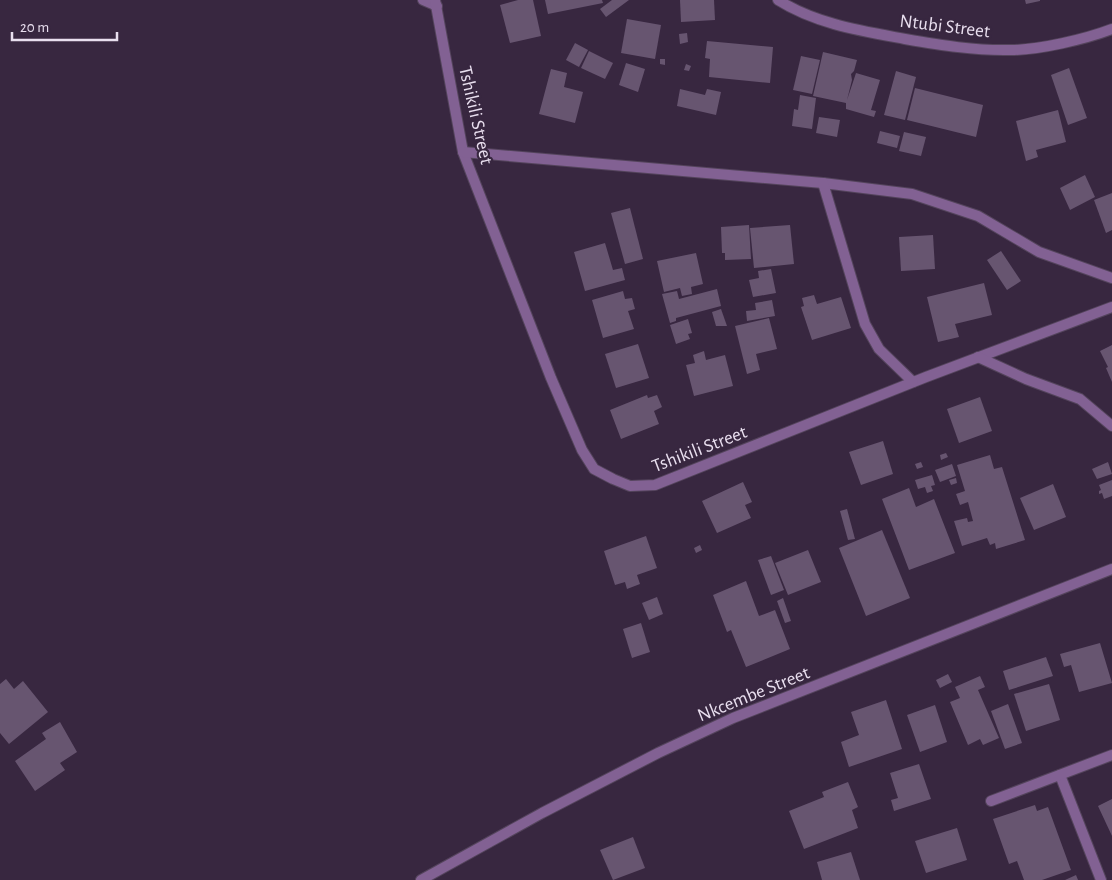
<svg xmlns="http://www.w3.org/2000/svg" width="1112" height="880" viewBox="0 0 1112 880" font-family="'Alegreya Sans',sans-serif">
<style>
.building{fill:#675570}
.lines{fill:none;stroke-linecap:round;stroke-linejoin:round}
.lane-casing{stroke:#54445c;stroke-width:12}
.street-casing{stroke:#54445c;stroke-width:12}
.lane{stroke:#826193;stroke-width:10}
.street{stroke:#826193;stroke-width:10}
.labels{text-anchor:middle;stroke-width:4.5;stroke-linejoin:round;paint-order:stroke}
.street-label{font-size:19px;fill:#e9dfef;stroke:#382740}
</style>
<rect width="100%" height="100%" fill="#382740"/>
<g class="building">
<path d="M518,0H533L541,36L510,43L500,5Z"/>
<path d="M545,0H602L603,3L548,14Z"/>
<path d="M612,0H629L606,17L600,9Z"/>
<path d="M680,0H714L715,20L681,22Z"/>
<path d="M1025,0H1040V1L1026,4Z"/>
<path d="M627,19L661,25L655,59L621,53Z"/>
<path d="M687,33L688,42L680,44L679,34Z"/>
<path d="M707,41L773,47L770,83L709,77L710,59L705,58Z"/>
<path d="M575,43L588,50L579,67L566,60Z"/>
<path d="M589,51L613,63L605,79L581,68Z"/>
<path d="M823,52L857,60L854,71L851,74L852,80L847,100L856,73L880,80L871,110L876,111L874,117L846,109V103L813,96Z"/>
<path d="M801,56L820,60L812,94L793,90Z"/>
<path d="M660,59H665V65L660,64Z"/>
<path d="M626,63L645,69L638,92L619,85Z"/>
<path d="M686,64L691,66L689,71L684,70Z"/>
<path d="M1069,68L1087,118L1068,125L1051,75Z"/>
<path d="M551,69L567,73L564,87L583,92L575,123L539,114Z"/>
<path d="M896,71L916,77L905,120L884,115Z"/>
<path d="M915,88L983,105L976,137L907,120Z"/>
<path d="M680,89L705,95L707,89L721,92L716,115L677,106Z"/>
<path d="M800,95L816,98L812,129L792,126L794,109L798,110Z"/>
<path d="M1058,110L1066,142L1036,150L1038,157L1026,161L1016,121Z"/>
<path d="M819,117L840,120L837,137L816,133Z"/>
<path d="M880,131L900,136L897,148L877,143Z"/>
<path d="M904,132L926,137L921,156L899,151Z"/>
<path d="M1085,175L1095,197L1070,210L1060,188Z"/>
<path d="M1112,193V230L1106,233L1094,200Z"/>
<path d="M630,208L643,259L625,264L611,213Z"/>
<path d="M749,225L751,259L725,260V253H722L721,227Z"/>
<path d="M790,225L794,264L754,268L750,228Z"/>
<path d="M933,235L935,269L901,271L899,237Z"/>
<path d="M605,243L613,270L622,268L625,280L585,291L574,252Z"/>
<path d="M1001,251L1021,281L1007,290L987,260Z"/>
<path d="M696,253L703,284L691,287L692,294L682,296L680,288L664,292L657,261Z"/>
<path d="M771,269L776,293L753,297L749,280L759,278L758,271Z"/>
<path d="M984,283L992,315L955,324L959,337L938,342L927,297Z"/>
<path d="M717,289L721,306L676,318V321L670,323L662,294L677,291L679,299Z"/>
<path d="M623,291L625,299L632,298L635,309L628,311L634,329L603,338L592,300Z"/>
<path d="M814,295L817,304L841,297L851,328L812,340L801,307L804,306L802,298Z"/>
<path d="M772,300L775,316L747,321L746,311L756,310L755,303Z"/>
<path d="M721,309L727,326H716L712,312Z"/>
<path d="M769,318L777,349L756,354L760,370L747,374L735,326Z"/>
<path d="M688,319L692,333L688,334L690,339L676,344L670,325Z"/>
<path d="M638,344L649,378L616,388L605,354Z"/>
<path d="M1112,345V382L1106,368L1108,367L1100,351Z"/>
<path d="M704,351L706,360L725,355L733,386L694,396L686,365L695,363L693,355Z"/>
<path d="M647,395L648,398L657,395L662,407L654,411L659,424L621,439L610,410Z"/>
<path d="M980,397L992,431L959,443L947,409Z"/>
<path d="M883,441L893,474L861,485L849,452Z"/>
<path d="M946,453L948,457L941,460L940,455Z"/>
<path d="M990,455L994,469L1002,467L1025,540L996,549L995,543L990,545L987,538L962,546L954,521L967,518L968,522L973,521L968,502L960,505L956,494L965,491L957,465Z"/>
<path d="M921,462L923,467L917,469L915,464Z"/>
<path d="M1108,462L1112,474L1097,479L1092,469Z"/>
<path d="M952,464L956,476L940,482L935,470Z"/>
<path d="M932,475L935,485L931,486L933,491L927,493L925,487L918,489L915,480Z"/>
<path d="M956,478L957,483L951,485L949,480Z"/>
<path d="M1112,480V496L1104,499L1102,493L1099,494V491L1101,490L1099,485Z"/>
<path d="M743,482L752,502L745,505L751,518L717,533L702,501Z"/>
<path d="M1053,484L1066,517L1034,530L1020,498Z"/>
<path d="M909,488L916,507L934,499L955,553L909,570L882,499Z"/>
<path d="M847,509L855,539L848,540L840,511Z"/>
<path d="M882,530L910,598L866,616L839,548Z"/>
<path d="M646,536L657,568L637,575L640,584L627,589L625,582L615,585L604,551Z"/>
<path d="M700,545L702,550L696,553L694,548Z"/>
<path d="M808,550L821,582L788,595L775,563Z"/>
<path d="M771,556L784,590L771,595L758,560Z"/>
<path d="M746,581L759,616L775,610L790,649L746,667L731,630L727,632L713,595Z"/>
<path d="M657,597L663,614L649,620L642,603Z"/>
<path d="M783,598L791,621L785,623L777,601Z"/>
<path d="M641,623L650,652L632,658L623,629Z"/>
<path d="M1100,643L1112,683L1079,692L1071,665L1064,667L1060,654Z"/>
<path d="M1046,657L1053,676L1009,690L1003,671Z"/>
<path d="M948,674L952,682L940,688L936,680Z"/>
<path d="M980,676L985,687L978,690L999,738L983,745L980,739L968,745L950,702L960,698L955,687Z"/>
<path d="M6,679L14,689L23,681L48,712L9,744L0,733V684Z"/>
<path d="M1049,684L1060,720L1026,731L1014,694Z"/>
<path d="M886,700L902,749L849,767L841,742L859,735L851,712Z"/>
<path d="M1008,704L1022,743L1005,749L991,711Z"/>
<path d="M935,705L947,742L920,752L907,715Z"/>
<path d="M60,722L77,752L60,763L65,770L35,791L15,761L46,739L42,733Z"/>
<path d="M919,764L931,799L894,811L891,800L898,798L890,773Z"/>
<path d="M848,782L858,807L852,810L858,828L804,849L789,811L824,797L822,792Z"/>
<path d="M1112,799V836L1098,806Z"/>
<path d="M1035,805L1037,811L1048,807L1071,870L1042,880H1024L1017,861L1009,864L993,819Z"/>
<path d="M957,828L967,860L926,873L915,841Z"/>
<path d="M633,837L645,868L613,880L600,850Z"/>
<path d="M851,852L860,880H822L817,862Z"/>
<path d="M1076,875L1078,880H1065Z"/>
</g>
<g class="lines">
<g class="lane-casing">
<g id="lane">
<path d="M1060,775L1101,880"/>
<path d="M991,801L1112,755"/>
</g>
</g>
<g class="street-casing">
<g id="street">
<path d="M423,0L437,6"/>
<path d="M435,0L463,152L551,378L582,450L594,469L613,479L630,486L655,485L926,377L1112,307"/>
<path d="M778,0C816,24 862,31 905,39C940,45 976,51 1011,50C1039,50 1086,39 1112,29"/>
<path d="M463,152L823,183L912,194L978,216L1039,252L1112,278"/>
<path d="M823,183L865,324L879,349L913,382"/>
<path d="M978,357L1026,379L1080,399L1112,426"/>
<path d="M421,880L542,813L658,753L733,718L1112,569"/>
</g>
</g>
<use href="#lane" class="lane"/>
<use href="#street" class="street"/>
</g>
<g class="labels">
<g class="street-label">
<text transform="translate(945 25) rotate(7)" y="7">Ntubi Street</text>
<text transform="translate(477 115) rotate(77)" y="7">Tshikili Street</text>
<text transform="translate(699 448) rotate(-21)" y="7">Tshikili Street</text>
<text transform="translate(753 693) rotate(-22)" y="7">Nkcembe Street</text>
</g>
</g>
<path d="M12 32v8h105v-8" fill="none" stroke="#e9dfef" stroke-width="2.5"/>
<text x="20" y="32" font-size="15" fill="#e9dfef" stroke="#382740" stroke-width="4" paint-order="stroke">20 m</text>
</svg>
